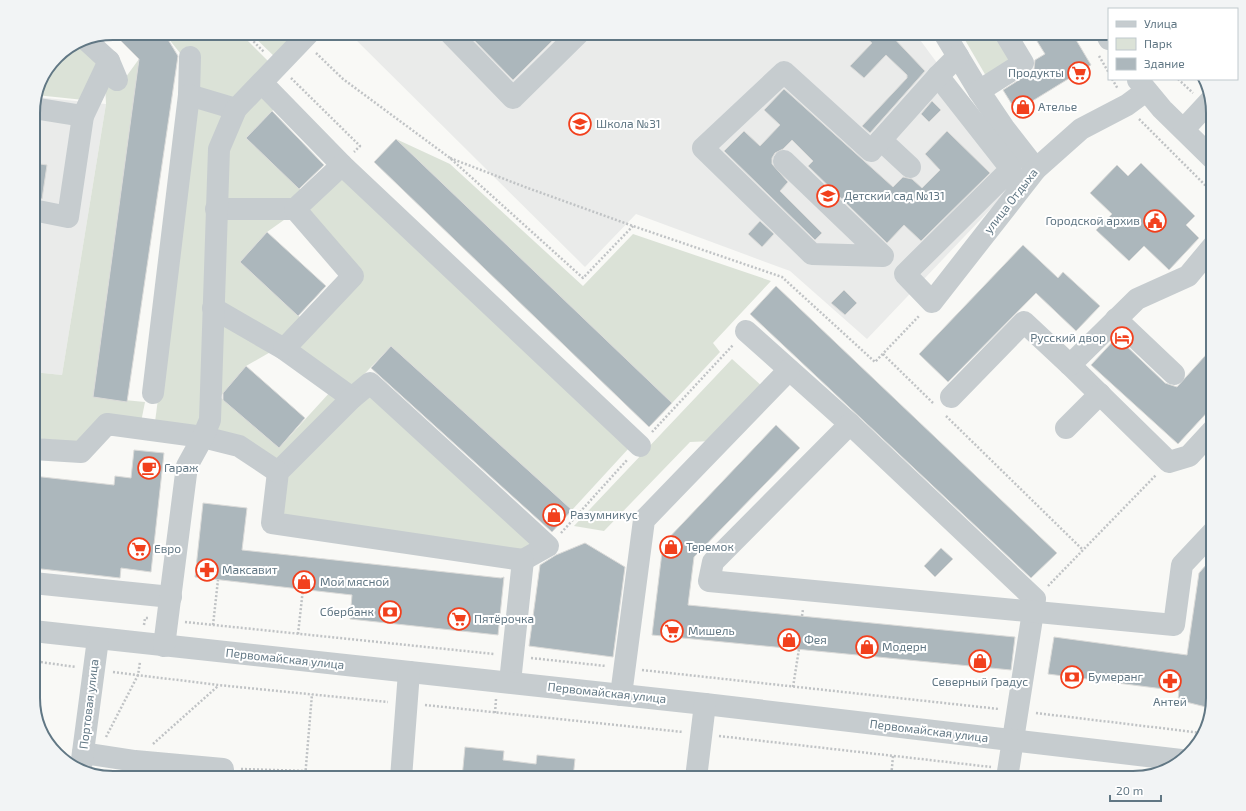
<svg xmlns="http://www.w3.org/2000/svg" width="1246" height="811" viewBox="0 0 1246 811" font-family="'Exo 2',sans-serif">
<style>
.built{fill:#eaebea}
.green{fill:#dbe2d7}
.building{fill:#acb7bc;stroke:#dbdbd9}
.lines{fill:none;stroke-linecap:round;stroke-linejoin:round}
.path{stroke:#c0c3c5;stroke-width:2.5;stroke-dasharray:2 2;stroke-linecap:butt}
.minor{stroke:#c6cccf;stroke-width:22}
.labels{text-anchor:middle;stroke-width:4;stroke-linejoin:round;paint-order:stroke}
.poi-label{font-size:12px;fill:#617784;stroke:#fff;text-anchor:start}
.street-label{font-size:12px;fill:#617784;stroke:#fff}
.rim{fill:none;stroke:#617784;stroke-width:2}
</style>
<rect width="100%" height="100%" fill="#f9f9f6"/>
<g class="built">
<path d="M349,33H915L1021,177L867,339L790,271L636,214L585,267Z"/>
<path d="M36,97L106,104L62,375L33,372V108Z"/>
</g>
<g class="green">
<path d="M164,33H240L273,66L235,104L194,91V55L180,53Z"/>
<path d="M250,33H303L278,60Z"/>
<path d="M961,33H999L1015,60L986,76Z"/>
<path d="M78,42L102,64L84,100L36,95C43,68 56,56 78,42Z"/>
<path d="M139,59L93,397L145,402L141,422L78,442L33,438V372L62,375L106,104L105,83L123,81Z"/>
<path d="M262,91L274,109L246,138L304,193L294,203H222L225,152L242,114Z"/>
<path d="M196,105L227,114L199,429L155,422Z"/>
<path d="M396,139L450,164L583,286L633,234L771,281L713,343L720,352L672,403Z"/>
<path d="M341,174L629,448L572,510L391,346L352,387L294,347L361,275L306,209Z"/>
<path d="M221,214L291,215L267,232L240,262L300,317L284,343L217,305Z"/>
<path d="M219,319L274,350L246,366L220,397L279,448L331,391L342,400L278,465L211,432Z"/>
<path d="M732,359L764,388L713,441L690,442L604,531L574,526Z"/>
<path d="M368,394L535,546L521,553L280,518L282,477Z"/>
</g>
<g class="building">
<path d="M113,33H164L178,56L127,402L93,397L139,59Z"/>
<path d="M467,33H518L524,39L531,33H560L513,80Z"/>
<path d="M861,33H889L925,71L870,133L862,126L907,78V75L886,55L864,78L850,66L872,43Z"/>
<path d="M1032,33H1072L1091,65L1016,111L1003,90L1030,73L1034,69L1035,60L1045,54Z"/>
<path d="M784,89L893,187L903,177L912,179L922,188L940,170L925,154L947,131L990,173L921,241L904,225L887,243L808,166L813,161L792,140L783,149L775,153L772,158V164L788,182L780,191L822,233L815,240L724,151L744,131L760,146L780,125L764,110Z"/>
<path d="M932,101L941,110L929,122L921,114Z"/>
<path d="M272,111L324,165L299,189L246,138Z"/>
<path d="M396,139L672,403L649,427L374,162Z"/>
<path d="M33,163L47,165L42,199L33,198Z"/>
<path d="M1141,163L1195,216L1186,225L1199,238L1169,270L1144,246L1129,261L1096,230L1112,214L1090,193L1117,165L1128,176Z"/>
<path d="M760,221L774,234L762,247L748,234Z"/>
<path d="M267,232L326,286L298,316L240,262Z"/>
<path d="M1023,245L1058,278L1063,272L1100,306L1076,331L1036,293L948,382L919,354Z"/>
<path d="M776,286L1057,553L1031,578L750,314Z"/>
<path d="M844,290L857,303L845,315L831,303Z"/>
<path d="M1117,337L1165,383L1177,387L1213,347V406L1178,444L1091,365Z"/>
<path d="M391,346L572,510L552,532L371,368Z"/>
<path d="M246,366L305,418L279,448L223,400V393Z"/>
<path d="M776,425L800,448L694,557L688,605L1015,637L1011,670L652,635L663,544Z"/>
<path d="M134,450L164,453L151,572L121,568L120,578L33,568V476L114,485L115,476L131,478Z"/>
<path d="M203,503L247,508L242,550L501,578L504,577L498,635L350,619L352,595L195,577Z"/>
<path d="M585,543L625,567L613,657L529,646L540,565L556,555Z"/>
<path d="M941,548L953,559L935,577L924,566Z"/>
<path d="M1213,557V698L1210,708L1178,700L1179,691L1048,674L1054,637L1187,655L1199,573Z"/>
<path d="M465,747L504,751L503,760L536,764L537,755L575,759L573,778H462Z"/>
</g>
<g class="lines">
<g class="path">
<path d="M245,33L264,52"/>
<path d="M316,53L343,79L450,158L583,278L633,226"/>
<path d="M1099,56L1109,73"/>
<path d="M291,78L360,146L354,152"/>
<path d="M1112,79L1118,89"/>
<path d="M1178,79L1193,93"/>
<path d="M1139,119L1213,193"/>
<path d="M450,158L525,187L633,226L782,277L875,362L919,316"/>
<path d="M883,354L933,403"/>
<path d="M946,416L1083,550"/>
<path d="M652,432L733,345"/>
<path d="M561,533L627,460"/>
<path d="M1048,586L1156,475"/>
<path d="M802,616L803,609"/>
<path d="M185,622L494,654"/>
<path d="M144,625L145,618H148"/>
<path d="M213,625L218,580"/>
<path d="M298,634L303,589"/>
<path d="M531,658L606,666"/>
<path d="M33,661L76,667"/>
<path d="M642,670L999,709"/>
<path d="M113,672L218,685L388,702"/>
<path d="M793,687L799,649"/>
<path d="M425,705L683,732"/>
<path d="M495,713L496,699"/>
<path d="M1036,713L1202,733"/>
<path d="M719,736L991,767"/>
<path d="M106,737L138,675L140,662"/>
<path d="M153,744L218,686"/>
<path d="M241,769L306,771L368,778"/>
<path d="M1027,772L1077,778"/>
<path d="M305,778L312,694"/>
<path d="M891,778L893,756"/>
</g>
<g class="minor">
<path d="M450,33L513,98L579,33"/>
<path d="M944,33L979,91"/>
<path d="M1005,33L1023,63L979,91L1004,128L1036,169"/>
<path d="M1106,33L1109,39"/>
<path d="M85,39L109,61L117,80"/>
<path d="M938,76L1011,169L905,274L932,302L1036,169L1081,129L1127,105L1146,91"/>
<path d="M1138,80L1162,109L1213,159"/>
<path d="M262,83L342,165L640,446"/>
<path d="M189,95L190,57"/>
<path d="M33,108L83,116"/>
<path d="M1184,129L1210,101"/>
<path d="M881,140L910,167"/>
<path d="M784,161L883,256L812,254L703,148L784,72L871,151L938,76L958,56"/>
<path d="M216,209H295"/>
<path d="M33,210L68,217L83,116L109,61"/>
<path d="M1213,246L1188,276L1137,299L1070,365L1169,462L1189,456L1213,430"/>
<path d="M213,308L284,349L352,398L370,383L548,546L523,560"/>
<path d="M1116,319L1174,374"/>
<path d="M746,331L850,424L1035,599L1007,778"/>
<path d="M284,349L353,276L295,209L342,165"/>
<path d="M153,393L189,95L236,109"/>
<path d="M951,397L1024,322L1070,365"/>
<path d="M352,398L278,472L272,523L523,560L510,682"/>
<path d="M850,424L713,562L709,581L1174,625L1182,565L1213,532"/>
<path d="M1066,428L1100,394"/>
<path d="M33,449L81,452L107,424L203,437L239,446L278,472"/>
<path d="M33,583L171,597"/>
<path d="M33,631L705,704L1181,760"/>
<path d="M164,646L187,466L203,437L210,420L219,149L236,109L309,33"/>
<path d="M621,695L644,520L789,370"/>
<path d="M83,753L135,761L223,769L222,778"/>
<path d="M81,767L98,639"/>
<path d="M401,778L409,672"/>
<path d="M696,778L705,704"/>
</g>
</g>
<defs>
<g id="supermarket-ring" transform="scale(1.15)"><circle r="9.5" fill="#fff" stroke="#f2401d" stroke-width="1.5"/><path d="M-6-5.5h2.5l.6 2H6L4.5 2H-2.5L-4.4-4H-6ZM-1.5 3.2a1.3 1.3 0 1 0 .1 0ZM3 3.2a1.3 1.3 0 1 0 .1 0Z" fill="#f2401d"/></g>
<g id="shop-ring" transform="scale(1.15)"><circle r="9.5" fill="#fff" stroke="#f2401d" stroke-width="1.5"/><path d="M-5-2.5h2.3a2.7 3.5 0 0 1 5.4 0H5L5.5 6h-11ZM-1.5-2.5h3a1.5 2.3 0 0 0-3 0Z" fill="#f2401d"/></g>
<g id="school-ring" transform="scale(1.15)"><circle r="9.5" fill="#fff" stroke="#f2401d" stroke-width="1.5"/><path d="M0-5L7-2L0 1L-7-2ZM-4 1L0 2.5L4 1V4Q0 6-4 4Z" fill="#f2401d"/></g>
<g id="civic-ring" transform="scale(1.15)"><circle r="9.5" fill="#fff" stroke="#f2401d" stroke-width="1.5"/><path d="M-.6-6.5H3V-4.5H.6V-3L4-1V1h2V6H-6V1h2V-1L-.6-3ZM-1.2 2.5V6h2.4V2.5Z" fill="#f2401d"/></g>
<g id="hotel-ring" transform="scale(1.15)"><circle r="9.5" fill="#fff" stroke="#f2401d" stroke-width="1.5"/><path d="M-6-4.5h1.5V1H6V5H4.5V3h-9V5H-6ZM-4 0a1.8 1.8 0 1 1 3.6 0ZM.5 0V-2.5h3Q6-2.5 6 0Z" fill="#f2401d"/></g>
<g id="cafe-ring" transform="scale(1.15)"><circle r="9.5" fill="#fff" stroke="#f2401d" stroke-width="1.5"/><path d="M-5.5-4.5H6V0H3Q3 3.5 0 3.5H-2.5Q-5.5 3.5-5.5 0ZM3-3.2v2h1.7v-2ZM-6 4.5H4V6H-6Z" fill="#f2401d"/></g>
<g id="pharmacy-ring" transform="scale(1.15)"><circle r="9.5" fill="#fff" stroke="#f2401d" stroke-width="1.5"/><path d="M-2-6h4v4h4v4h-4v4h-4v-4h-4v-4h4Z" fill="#f2401d"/></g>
<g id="bank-ring" transform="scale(1.15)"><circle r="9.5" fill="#fff" stroke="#f2401d" stroke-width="1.5"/><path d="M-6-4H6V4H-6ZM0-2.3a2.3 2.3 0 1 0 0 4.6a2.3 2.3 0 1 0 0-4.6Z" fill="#f2401d"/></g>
</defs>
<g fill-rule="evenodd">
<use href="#supermarket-ring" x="1079" y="73"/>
<use href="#shop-ring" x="1023" y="107"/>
<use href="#school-ring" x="580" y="124"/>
<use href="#school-ring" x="828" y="196"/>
<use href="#civic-ring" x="1155" y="221"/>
<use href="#hotel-ring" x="1122" y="338"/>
<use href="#cafe-ring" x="149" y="468"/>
<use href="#shop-ring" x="554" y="515"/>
<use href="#shop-ring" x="671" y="547"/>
<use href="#supermarket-ring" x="139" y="549"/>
<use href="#pharmacy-ring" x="207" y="570"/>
<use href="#shop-ring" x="304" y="582"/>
<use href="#bank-ring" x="390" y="612"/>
<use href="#supermarket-ring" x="459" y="619"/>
<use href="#supermarket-ring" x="672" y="631"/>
<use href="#shop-ring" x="789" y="640"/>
<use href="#shop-ring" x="867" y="647"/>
<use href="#shop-ring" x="980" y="661"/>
<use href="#bank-ring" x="1072" y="677"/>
<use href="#pharmacy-ring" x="1170" y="681"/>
</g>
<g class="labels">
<g class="poi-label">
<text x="1064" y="77" text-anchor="end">Продукты</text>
<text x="1038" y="111">Ателье</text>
<text x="596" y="128">Школа №31</text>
<text x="844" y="200">Детский сад №131</text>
<text x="1140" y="225" text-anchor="end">Городской архив</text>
<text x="1106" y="342" text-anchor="end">Русский двор</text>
<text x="164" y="472">Гараж</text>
<text x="570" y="519">Разумникус</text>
<text x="686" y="551">Теремок</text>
<text x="154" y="553">Евро</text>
<text x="222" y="574">Максавит</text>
<text x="320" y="586">Мой мясной</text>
<text x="374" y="616" text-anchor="end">Сбербанк</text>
<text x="474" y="623">Пятёрочка</text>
<text x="688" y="635">Мишель</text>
<text x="804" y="644">Фея</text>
<text x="882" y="651">Модерн</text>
<text x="1088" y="681">Бумеранг</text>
<text x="980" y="686" text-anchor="middle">Северный Градус</text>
<text x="1170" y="706" text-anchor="middle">Антей</text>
</g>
<g class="street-label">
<text transform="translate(1011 201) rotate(-52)" y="4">улица Отдыха</text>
<text transform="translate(285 659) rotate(6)" y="4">Первомайская улица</text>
<text transform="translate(607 693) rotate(6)" y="4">Первомайская улица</text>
<text transform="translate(89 704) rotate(-83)" y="4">Портовая улица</text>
<text transform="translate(929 731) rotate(7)" y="4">Первомайская улица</text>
</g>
</g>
<path d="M0 0H1246V811H0ZM113 40H1133A73 73 0 0 1 1206 113V698A73 73 0 0 1 1133 771H113A73 73 0 0 1 40 698V113A73 73 0 0 1 113 40Z" fill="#f2f4f5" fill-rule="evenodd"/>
<path class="rim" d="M113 40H1133A73 73 0 0 1 1206 113V698A73 73 0 0 1 1133 771H113A73 73 0 0 1 40 698V113A73 73 0 0 1 113 40Z"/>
<rect x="1108" y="8" width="130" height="72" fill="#ffffff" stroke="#c0c9ce"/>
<rect x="1116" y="21" width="20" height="6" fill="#c6cccf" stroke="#c0c9ce"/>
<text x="1144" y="28" font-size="12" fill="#617784">Улица</text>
<rect x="1116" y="38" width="20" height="12" fill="#dbe2d7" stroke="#c0c9ce"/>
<text x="1144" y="48" font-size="12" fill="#617784">Парк</text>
<rect x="1116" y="58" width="20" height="12" fill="#acb7bc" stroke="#c0c9ce"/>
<text x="1144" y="68" font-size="12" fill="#617784">Здание</text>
<path d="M1110 795v6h51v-6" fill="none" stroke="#617784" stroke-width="2"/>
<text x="1116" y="795" font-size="12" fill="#617784" stroke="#ffffff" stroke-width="3" paint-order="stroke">20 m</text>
</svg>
